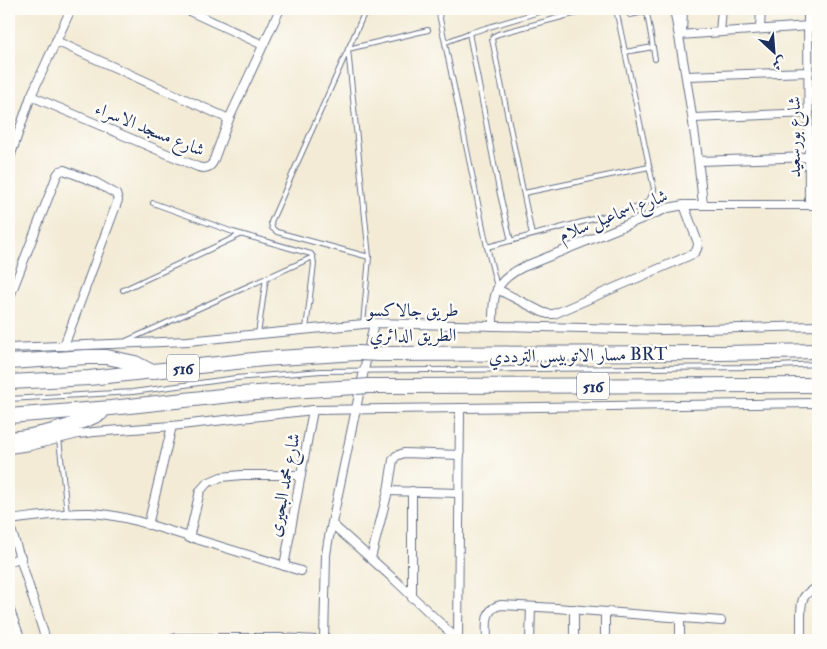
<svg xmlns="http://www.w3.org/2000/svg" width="827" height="649" viewBox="0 0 827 649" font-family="'IM FELL Double Pica',Amiri,serif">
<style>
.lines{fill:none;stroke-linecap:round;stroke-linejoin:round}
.lane-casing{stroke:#677188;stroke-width:6}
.street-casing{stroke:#677188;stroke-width:10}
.highway-casing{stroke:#677188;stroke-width:16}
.lane{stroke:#fff;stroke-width:4}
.street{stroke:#fff;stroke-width:8}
.highway{stroke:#fff;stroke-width:14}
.highway-bridge-casing{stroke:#677188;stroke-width:16;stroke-linecap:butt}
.highway-bridge{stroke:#fff;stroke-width:14}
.labels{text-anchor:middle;stroke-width:5;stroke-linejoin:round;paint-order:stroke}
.shield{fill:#fdfcf7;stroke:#5f6c8c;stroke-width:1}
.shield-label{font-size:16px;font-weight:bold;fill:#1b2f5e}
.street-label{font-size:18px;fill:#1b2f5e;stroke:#fdfcf7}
</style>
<rect width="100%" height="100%" fill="#fdfcf7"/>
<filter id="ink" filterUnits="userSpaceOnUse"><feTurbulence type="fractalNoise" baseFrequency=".02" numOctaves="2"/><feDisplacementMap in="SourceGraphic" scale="10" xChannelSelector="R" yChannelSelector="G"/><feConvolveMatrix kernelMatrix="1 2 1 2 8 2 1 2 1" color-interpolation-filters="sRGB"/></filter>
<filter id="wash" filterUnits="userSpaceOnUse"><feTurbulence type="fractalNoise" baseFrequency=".0096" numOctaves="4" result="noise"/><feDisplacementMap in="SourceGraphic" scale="20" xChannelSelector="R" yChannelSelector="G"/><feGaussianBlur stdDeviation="1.12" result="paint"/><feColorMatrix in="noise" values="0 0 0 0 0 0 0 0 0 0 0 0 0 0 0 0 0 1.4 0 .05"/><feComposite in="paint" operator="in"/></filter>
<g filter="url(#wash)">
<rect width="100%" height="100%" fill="#f3ebd5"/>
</g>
<g filter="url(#ink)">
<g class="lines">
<g class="lane-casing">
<g id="lane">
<path d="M366,9L271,222L272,228L277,232L369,257"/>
<path d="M438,9L487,247L497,287"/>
<path d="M627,9L628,13L630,15L644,12L647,13L655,59"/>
<path d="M469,33L499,190L511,241"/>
<path d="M446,42L469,33L549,9"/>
<path d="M625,52L653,47"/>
<path d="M524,193L649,167"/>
<path d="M153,203L233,232L311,254L313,257L314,264L306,329"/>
<path d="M532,235L492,39L494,36L498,34L592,9"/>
<path d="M487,247L639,207C648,204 652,198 654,189L616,9"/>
<path d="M123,290L240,235"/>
<path d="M363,324L369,257L348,49L428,30"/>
<path d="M258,334L266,278"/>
<path d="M126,341L313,257"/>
<path d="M9,399L133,392L236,378L321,371L758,367L818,364"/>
<path d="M59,439L67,513"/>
</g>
</g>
<g class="street-casing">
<g id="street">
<path d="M185,9L263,45"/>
<path d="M674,9C686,74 697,139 703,205"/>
<path d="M808,9L809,205"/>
<path d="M760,29L761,9"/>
<path d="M720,32L722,9"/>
<path d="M682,34L683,9"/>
<path d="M679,35L809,26"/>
<path d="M56,41L229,119"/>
<path d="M686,76L809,72"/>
<path d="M31,96L198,167C204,169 210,168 213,162L229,119L280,9"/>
<path d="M694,118L809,113"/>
<path d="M9,160L31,96L71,9"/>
<path d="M699,161L808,157"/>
<path d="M497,289L542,312L548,314H554L693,254C697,251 698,248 698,243L684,205"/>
<path d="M9,299L57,175L60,171L64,170L95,182L116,194L118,200L64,346"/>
<path d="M493,326C493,295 493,282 523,267L668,208L684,205H818"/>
<path d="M9,348L188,341L374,323L662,330L818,326"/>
<path d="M9,449L30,446L78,434L94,432L172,426L313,410L818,403"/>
<path d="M388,491L459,493"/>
<path d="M412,491V598"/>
<path d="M9,520C36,517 64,512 91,513C106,514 122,517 137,521L301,571"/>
<path d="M9,523L46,640"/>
<path d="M332,524L396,581L458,640"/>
<path d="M148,525L172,426"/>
<path d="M189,538L200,491L207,483L221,477L242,475H301"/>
<path d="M371,558L388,491L393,460L396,456L404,453L460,455"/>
<path d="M9,562L21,557"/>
<path d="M284,566L313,410"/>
<path d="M9,608L21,640"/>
<path d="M680,618V640"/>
<path d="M170,640L176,638H281L315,640"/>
<path d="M324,640L326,555L328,542L374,323"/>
<path d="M458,640L460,408"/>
<path d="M487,640C487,627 483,608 501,605L556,608L721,621"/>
<path d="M530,640L531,607"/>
<path d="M574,640V609"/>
<path d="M605,640V612"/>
<path d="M801,640C801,632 801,624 801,616C801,600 802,593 818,588"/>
</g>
</g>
<g class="highway-casing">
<g id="highway">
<path d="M379,354L722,353L818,351"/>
<path d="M9,362L87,357H107L135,363L152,372"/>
<path d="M9,382L89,378L263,359L357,353"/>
<path d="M368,386L818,385"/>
<path d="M9,416L111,408L240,394L356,387"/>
<path d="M9,439C41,436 72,427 101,413"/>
</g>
</g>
<use href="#lane" class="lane"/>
<use href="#street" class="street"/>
<use href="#highway" class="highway"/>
<g class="highway-bridge-casing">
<g id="highway-bridge">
<path d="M357,353L379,354"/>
<path d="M356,387L368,386"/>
</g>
</g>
<use href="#highway-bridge" class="highway-bridge"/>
</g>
</g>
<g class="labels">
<g class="shield">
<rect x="167" y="354.5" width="32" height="27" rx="4"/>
<rect x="577" y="372.5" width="32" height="27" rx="4"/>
</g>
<g class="shield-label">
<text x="183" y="374">516</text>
<text x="593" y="392">516</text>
</g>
<g class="street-label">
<text transform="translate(150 129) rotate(22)" y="6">شارع مسجد الاسراء</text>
<text transform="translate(794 137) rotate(-90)" y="6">شارع بورسعيد</text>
<text transform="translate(613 215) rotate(-21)" y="6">شارع اسماعيل سلام</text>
<text x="413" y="316">طريق جالاكسو</text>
<text x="413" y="341">الطريق الدائري</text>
<text transform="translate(578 355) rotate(-1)" y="6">مسار الاتوبيس الترددي BRT</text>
<text transform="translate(284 485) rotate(-79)" y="6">شارع محمد البحيرى</text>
</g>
</g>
<rect width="827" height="649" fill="none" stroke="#fdfcf7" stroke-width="30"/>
<g transform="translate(774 52) rotate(154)" stroke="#fdfcf7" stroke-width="4" paint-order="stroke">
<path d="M0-4L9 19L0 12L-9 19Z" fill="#1b2f5e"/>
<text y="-8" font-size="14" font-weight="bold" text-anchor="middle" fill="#1b2f5e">ش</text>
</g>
</svg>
